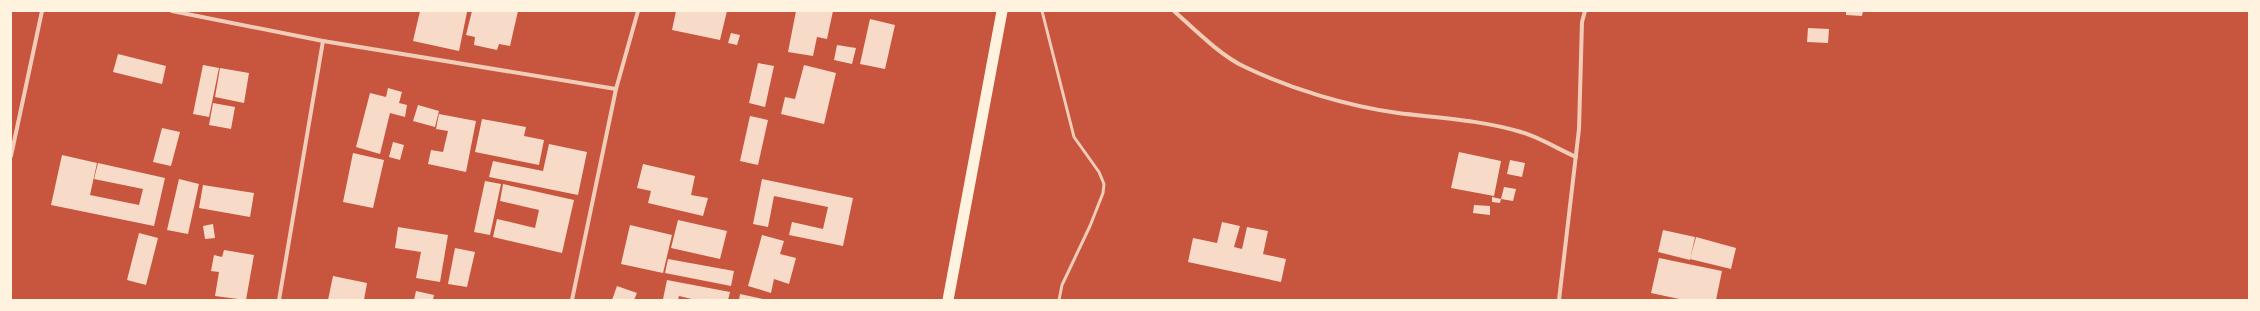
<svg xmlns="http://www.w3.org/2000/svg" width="2260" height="311" viewBox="0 0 2260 311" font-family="Barlow,sans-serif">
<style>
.building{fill:#f7dbc8}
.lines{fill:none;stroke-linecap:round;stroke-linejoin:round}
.service{stroke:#f1ccb7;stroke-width:3}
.minor{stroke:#f1ccb7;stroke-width:4}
.trunk{stroke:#fff3e0;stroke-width:11}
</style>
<rect width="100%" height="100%" fill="#c8553d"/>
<g class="building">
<path d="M420,11L467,12L459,51L413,41Z"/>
<path d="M472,11H518L510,46L499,44L497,50L474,45L475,37L466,35Z"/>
<path d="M676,11H727L720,40L672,30Z"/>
<path d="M796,11H833L827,39L817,37L813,56L788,52Z"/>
<path d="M1846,11H1863L1862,16L1846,15Z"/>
<path d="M870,19L895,25L885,69L860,64Z"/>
<path d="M1808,28L1829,29L1828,43L1807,42Z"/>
<path d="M731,33L740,35L737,45L728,43Z"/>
<path d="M837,45L856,48L852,64L834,60Z"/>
<path d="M118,54L166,66L162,84L113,72Z"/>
<path d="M758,63L774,66L765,107L749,103Z"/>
<path d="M203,65L219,68L209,117L193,114Z"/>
<path d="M804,65L836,73L824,124L781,114L785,97L795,99Z"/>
<path d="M220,68L249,73L244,103L215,97Z"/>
<path d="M388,88L402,92L399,103L407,105L405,117L390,113L380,154L356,147L370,93L386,97Z"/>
<path d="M213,103L235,107L231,129L209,125Z"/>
<path d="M418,105L439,111L435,127L413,121Z"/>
<path d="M439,114L476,121L466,172L428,164L431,150L443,152L448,131L436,129Z"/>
<path d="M750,116L768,120L758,165L740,161Z"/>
<path d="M482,119L526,127L524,136L544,140L539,165L475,152Z"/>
<path d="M162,128L180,132L171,166L153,162Z"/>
<path d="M393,142L404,145L400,160L389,157Z"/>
<path d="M549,144L587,152L578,195L489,177L493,161L543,171Z"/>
<path d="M1459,152L1501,161L1494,196L1451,188Z"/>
<path d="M353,153L384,160L373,208L343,202Z"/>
<path d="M62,155L97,163L90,195L139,205L143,189L94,179L98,163L165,178L154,226L51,205Z"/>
<path d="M1510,160L1525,163L1522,177L1507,174Z"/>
<path d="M643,164L695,176L691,195L708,198L703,216L648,203L651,191L637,188Z"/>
<path d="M179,179L199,184L188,234L167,230Z"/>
<path d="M762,179L853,198L843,246L789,235L792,222L823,229L828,207L774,196L768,227L753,224Z"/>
<path d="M485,181L501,184L490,235L474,232Z"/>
<path d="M503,184L574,200L562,253L493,237L497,219L535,228L539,210L500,201Z"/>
<path d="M203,185L254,193L250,217L199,208Z"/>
<path d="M1504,187L1516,189L1513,201L1501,199Z"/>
<path d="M1492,197L1501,199L1500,203L1492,202Z"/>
<path d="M1474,205L1490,206V215L1473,213Z"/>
<path d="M678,220L727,231L720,259L671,248Z"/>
<path d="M1222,222L1240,226L1234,247L1242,249L1247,227L1268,231L1263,254L1286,259L1281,282L1188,262L1193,238L1217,243Z"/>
<path d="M213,224L215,238L205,239L203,226Z"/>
<path d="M630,225L672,235L663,273L621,264Z"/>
<path d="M398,227L448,235L440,282L416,278L421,252L395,248Z"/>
<path d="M1663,230L1695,237L1690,260L1658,252Z"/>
<path d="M139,233L158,238L146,285L127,280Z"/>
<path d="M762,235L784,241L780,254L796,258L789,284L774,279L771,293L748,286Z"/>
<path d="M1696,237L1736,248L1731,269L1690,259Z"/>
<path d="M455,248L475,252L467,287L448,284Z"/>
<path d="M224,250L254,255L246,300L215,296L219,272L211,271L214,255L222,257Z"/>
<path d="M1659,258L1722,271L1716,300H1684L1651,293Z"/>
<path d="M668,259L734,271L731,286L665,273Z"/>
<path d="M333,276L367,283L364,300H328Z"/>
<path d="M667,280L730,292L728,300H696L679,296L678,300L663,299Z"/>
<path d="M617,286L637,293L634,300H612Z"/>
<path d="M416,291L434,295L433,300H414Z"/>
<path d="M740,294L763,299V300H739Z"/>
</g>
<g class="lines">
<path class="service" d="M1042,11L1074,137L1099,172L1104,184L1103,193L1090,226L1062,285L1059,300"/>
<g class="minor">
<path d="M172,11L323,41L616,89"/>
<path d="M1174,11C1194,29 1221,56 1245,67C1291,89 1347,106 1398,113C1439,118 1481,120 1521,132C1539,137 1558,149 1576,157"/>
<path d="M11,156L42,11"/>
<path d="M279,300L323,41"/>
<path d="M572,300L616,89L638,11"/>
<path d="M1559,300L1579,129L1582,22L1585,11"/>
</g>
<path class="trunk" d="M948,300L1002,11"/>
</g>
<rect width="2260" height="311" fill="none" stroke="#fff3e0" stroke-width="24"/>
</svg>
